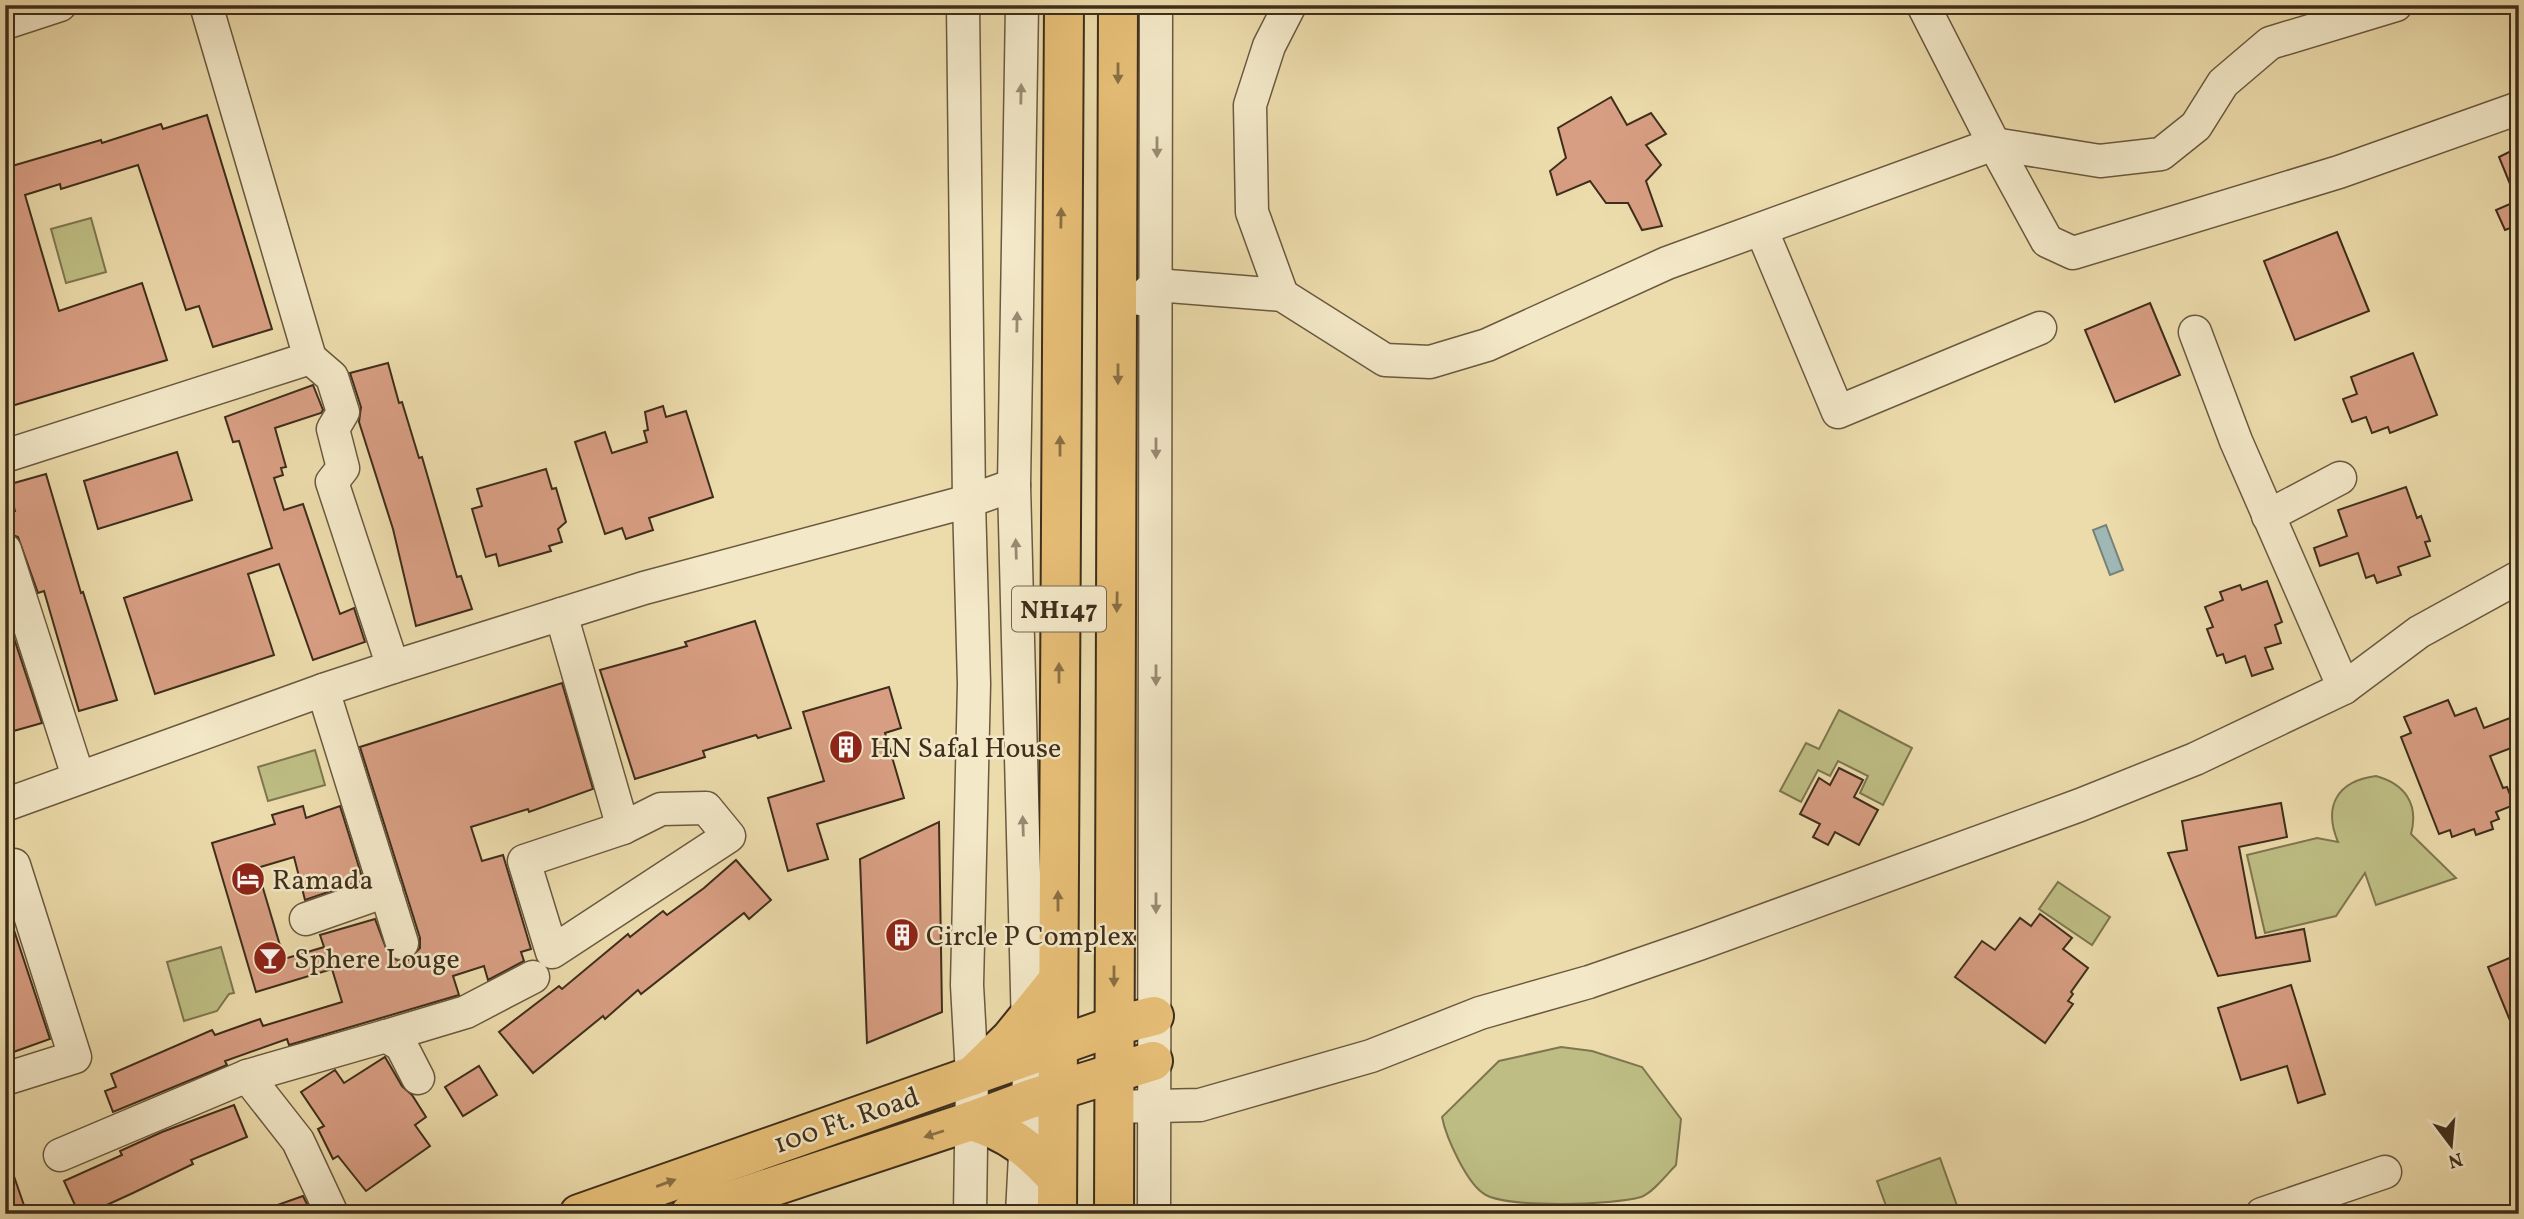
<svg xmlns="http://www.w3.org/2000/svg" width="2524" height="1219" viewBox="0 0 2524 1219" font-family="Vollkorn,serif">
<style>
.green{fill:#bebe84;stroke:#7e7650;stroke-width:2}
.water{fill:#9fb8b6;stroke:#788178;stroke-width:2}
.building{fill:#d89e83;stroke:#3e2e1b;stroke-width:2}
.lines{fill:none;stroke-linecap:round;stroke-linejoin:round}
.minor-casing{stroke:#6a593f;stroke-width:35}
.major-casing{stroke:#3e2e1b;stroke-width:42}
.highway-casing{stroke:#3e2e1b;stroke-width:42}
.minor{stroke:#f3e8c8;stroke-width:32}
.major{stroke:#e6be76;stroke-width:38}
.highway{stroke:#e6be76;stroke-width:38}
.oneway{fill:#8a6f44}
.oneway2{fill:#988b72}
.labels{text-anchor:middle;stroke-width:5;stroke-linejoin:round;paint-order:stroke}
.shield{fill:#f3e8c8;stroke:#74664f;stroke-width:2}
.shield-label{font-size:26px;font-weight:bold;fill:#3e2e1b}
.poi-label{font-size:28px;fill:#3e2e1b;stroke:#f3e8c8;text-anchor:start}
.street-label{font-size:28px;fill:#3e2e1b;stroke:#f3e8c8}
</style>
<rect width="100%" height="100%" fill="#ecdbab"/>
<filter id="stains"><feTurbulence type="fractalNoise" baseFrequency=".00286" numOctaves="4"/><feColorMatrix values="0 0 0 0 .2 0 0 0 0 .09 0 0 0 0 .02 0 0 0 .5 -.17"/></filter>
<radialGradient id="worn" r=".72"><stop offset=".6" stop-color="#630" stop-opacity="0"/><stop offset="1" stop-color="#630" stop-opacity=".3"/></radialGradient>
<g class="green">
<path d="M91,218L106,272L66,283L51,229Z"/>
<path d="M1839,710L1912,748L1883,805L1860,793L1868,776L1838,761L1830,776L1818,770L1801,802L1780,791L1806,743L1819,749Z"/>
<path d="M315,750L325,785L268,801L258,767Z"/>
<path d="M2376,776C2405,784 2419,804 2411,834L2456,878L2376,905L2365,873L2336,916L2265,933L2247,855L2317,838L2338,842C2323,806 2337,781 2376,776Z"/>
<path d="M2058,882L2110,917L2092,945L2039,909Z"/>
<path d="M221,947L234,993L229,994L217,1011L184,1021L167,962Z"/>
<path d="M1561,1047L1592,1051L1642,1067L1681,1119L1676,1165C1667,1174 1653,1193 1641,1197C1613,1205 1510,1208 1486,1195C1467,1185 1446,1137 1442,1117L1499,1061Z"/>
<path d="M1940,1158L1960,1214H1889L1877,1181Z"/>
</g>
<path class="water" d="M2106,525L2123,570L2110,575L2093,530Z"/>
<g class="building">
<path d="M1611,97L1627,125L1651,113L1666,134L1646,145L1661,165L1646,181L1662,226L1642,230L1628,203H1606L1590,181L1557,195L1550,171L1566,158L1558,128Z"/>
<path d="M207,115L272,329L213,347L199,306L186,310L138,165L61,189L60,184L25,195L59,311L142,283L167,360L8,407L5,398V168L101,140L102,143L161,124L163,129Z"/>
<path d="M2519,147V225L2505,230L2496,210L2517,201L2499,157Z"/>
<path d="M2337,232L2369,311L2295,340L2264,261Z"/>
<path d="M2150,303L2180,375L2115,402L2085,330Z"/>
<path d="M2413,353L2437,415L2390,433L2388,427L2372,433L2366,417L2352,422L2343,399L2357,394L2351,377Z"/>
<path d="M388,363L399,403L402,402L419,458L422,457L457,577L461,576L472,609L416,626L393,529L359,422L361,407L350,373Z"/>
<path d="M313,385L323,410L321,413L275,428L286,467L281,468L283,475L274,478L284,510L303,504L340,614L354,608L365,642L313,660L279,564L248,574L274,655L155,694L124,598L272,548L239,441L233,442L225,417Z"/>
<path d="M663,406L666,417L686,411L713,497L649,518L653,530L626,539L622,528L605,534L575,442L605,432L612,453L647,442L644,431L648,430L645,412Z"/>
<path d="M177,452L192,500L98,529L84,481Z"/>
<path d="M546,469L552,489L556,488L566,522L558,529L562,542L549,546L551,551L499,566L496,554L486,557L472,509L482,506L477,489Z"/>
<path d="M46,474L81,593L83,592L117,700L79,711L44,591L38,593L18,537L5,532V513L15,511L7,485Z"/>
<path d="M2406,487L2417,518L2421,516L2430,541L2425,542L2430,556L2398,567L2401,575L2377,583L2374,575L2366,578L2358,553L2320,566L2314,548L2347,536L2338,510Z"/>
<path d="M2267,581L2282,622L2275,625L2281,643L2265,648L2273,669L2252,676L2245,656L2226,663L2223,654L2217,656L2207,629L2213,627L2205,607L2223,600L2220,592L2240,585L2242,590Z"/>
<path d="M5,611L42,723L10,732L5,716Z"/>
<path d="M755,621L791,728L758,738L756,735L703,751L705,757L635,779L600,670L687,646L685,642Z"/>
<path d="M562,683L593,789L529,812L528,809L471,827L482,861L503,855L531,949L521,952L524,961L488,980L484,966L453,976L459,995L289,1045L287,1039L225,1061L227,1065L113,1112L105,1091L116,1087L111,1074L212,1030L215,1035L260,1019L263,1026L342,1002L332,969L256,992L212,843L275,824L272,815L303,806L306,818L340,806L363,880L305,900L294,857L257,868L284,959L324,947L320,935L375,919L389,956L399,961L408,960L420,948V938L360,747Z"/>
<path d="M889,687L901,728L885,733L904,798L817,824L828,859L788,871L768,798L824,781L803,712Z"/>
<path d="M2448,700L2455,716L2476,708L2484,728L2510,718L2519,741V745L2490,756L2503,788L2507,787L2514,805L2496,812L2499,819L2491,822L2493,829L2476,835L2474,829L2452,837L2450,830L2439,834L2401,737L2411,733L2404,717Z"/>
<path d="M1839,768L1863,780L1854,797L1878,810L1859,845L1835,832L1828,845L1813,837L1820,824L1800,814L1819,778L1830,785Z"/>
<path d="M2281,803L2287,837L2239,847L2256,938L2304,929L2310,961L2218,976L2168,853L2187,850L2182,821Z"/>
<path d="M939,822L942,1012L867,1043L860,859Z"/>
<path d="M736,860L771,900L749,919L744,913L641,994L638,990L605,1019L603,1016L533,1073L499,1032L559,986L562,989L628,934L630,937L663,911L667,915L704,888Z"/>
<path d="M5,903L50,1039L5,1055Z"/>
<path d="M2040,914L2072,938L2063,949L2088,968L2071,992L2073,994L2068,1001L2073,1004L2045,1043L1955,977L1982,941L1995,950L2020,918L2031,926Z"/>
<path d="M2519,954V1040H2518L2488,967Z"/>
<path d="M2291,985L2325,1094L2298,1103L2287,1066L2241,1080L2218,1008Z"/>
<path d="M385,1057L402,1086L412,1095L426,1117L415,1125L430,1146L366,1191L338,1156L333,1159L318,1129L324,1126L301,1092L335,1070L344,1083Z"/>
<path d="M479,1066L497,1095L463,1116L445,1087Z"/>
<path d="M234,1105L247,1137L191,1160L193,1164L133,1193L87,1214H79L64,1181L122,1155L120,1151L162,1132Z"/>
<path d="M8,1159L27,1214H5V1160Z"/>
<path d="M303,1196L312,1214H261L260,1211Z"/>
</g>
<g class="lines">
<g class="minor-casing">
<g id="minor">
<path d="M963,5L969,501L974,684L967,985L972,1076L970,1214"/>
<path d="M1022,5L1014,485L1028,1029"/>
<path d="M5,23L60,5"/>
<path d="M1994,144L2047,241L2073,253L2339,172L2519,108"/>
<path d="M1994,144L2100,161L2161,154L2196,126L2223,83L2270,43L2396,5"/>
<path d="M1762,231L1838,412L2040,328"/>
<path d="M1282,295L1252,212L1250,105L1269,46L1290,5"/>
<path d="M1140,299L1156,285L1282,295L1385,360L1430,362L1487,345L1667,263L1994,144L1923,5"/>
<path d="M2195,332L2236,441L2344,688"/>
<path d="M310,358L332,377L343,412L333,429L343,468L332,482L393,667"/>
<path d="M5,456L310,358L206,5"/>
<path d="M2268,516L2340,478"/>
<path d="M5,550L75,767"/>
<path d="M561,614L623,828"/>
<path d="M323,690L402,943"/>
<path d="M5,805L323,690L393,667L644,588L969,501L1014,485"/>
<path d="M706,808L729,836L552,952L524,861L623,828L661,809Z"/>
<path d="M5,868L14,865L75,1057L5,1079"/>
<path d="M306,919L386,891"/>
<path d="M386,1036L466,1012L533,977"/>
<path d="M247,1076L386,1036L401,1045L418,1078"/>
<path d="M1114,1107L1200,1105L1371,1056L1480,1013L1589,982L1699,944L2080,805L2195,759L2344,688L2419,632L2519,577"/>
<path d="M60,1155L247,1076L298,1141L332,1214"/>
<path d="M1022,1214L1029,1077"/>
<path d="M1154,1214L1156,5"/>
<path d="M2262,1214L2385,1172"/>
</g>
</g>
<g class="major-casing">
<g id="major">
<path d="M579,1214L1114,1026L1154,1016"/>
<path d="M690,1214L971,1121L1030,1099L1153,1061"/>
</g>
</g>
<g class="highway-casing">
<g id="highway">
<path d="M972,1076L1011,1038L1058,980"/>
<path d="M971,1121C1009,1132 1031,1150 1057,1179"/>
<path d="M1057,1214L1064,5"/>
<path d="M1114,1214L1118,5"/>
</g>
</g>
<use href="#minor" class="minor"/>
<use href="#major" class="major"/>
<use href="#highway" class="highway"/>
</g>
<defs><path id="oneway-solid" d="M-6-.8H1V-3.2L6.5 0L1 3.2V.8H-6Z" transform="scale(1.75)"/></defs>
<g class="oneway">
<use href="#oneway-solid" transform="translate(1118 73) rotate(90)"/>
<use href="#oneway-solid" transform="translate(1061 218) rotate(-89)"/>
<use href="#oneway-solid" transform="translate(1118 374) rotate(90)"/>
<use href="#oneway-solid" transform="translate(1060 446) rotate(-90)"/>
<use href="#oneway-solid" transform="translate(1117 602) rotate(91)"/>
<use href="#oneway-solid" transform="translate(1059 673) rotate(-90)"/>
<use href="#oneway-solid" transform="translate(1058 901) rotate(-90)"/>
<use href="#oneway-solid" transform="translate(1114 976) rotate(90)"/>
<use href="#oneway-solid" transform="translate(934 1134) rotate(162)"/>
<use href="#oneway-solid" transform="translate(666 1183) rotate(-20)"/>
</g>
<g class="oneway2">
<use href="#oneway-solid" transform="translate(1021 94) rotate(-89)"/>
<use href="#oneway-solid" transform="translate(1157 147) rotate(90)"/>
<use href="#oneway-solid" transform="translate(1017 322) rotate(-89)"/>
<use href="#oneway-solid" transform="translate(1156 448) rotate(90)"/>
<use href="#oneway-solid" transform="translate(1016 549) rotate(-92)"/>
<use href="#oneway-solid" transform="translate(1156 675) rotate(90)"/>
<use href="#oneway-solid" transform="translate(1023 826) rotate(-92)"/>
<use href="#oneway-solid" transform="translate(1156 903) rotate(90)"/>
</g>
<defs>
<g id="building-disc" transform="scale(1.75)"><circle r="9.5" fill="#8f2418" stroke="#f3e8c8"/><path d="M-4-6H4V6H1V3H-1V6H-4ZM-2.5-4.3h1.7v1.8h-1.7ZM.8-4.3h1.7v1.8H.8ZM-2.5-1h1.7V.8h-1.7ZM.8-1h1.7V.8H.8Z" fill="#fff"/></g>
<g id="hotel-disc" transform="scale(1.75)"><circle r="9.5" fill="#8f2418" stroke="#f3e8c8"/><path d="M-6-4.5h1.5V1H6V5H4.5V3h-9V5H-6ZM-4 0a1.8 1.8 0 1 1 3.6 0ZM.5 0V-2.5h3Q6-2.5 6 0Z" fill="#fff"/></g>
<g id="bar-disc" transform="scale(1.75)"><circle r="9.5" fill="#8f2418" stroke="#f3e8c8"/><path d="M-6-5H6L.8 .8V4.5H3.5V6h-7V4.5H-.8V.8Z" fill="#fff"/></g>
</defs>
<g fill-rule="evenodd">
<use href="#building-disc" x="846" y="747"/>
<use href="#hotel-disc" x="248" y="879"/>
<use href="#building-disc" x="902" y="935"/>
<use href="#bar-disc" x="270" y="958"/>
</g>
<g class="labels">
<rect class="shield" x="1012" y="586.5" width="94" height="45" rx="5"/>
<g class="shield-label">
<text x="1059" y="618">NH147</text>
</g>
<g class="poi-label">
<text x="870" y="757">HN Safal House</text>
<text x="272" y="889">Ramada</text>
<text x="926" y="945">Circle P Complex</text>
<text x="294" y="968">Sphere Louge</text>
</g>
<g class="street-label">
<text transform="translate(846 1119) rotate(-19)" y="10">100 Ft. Road</text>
</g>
</g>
<rect width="2524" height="1219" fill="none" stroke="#ecdbab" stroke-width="28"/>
<rect x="7" y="7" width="2510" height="1205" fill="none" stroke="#3e2e1b" stroke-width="3.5"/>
<rect x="14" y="14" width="2496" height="1191" fill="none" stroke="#3e2e1b" stroke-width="2"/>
<g transform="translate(2451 1145) rotate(164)" stroke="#f3e8c8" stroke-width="5" paint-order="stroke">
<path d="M0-5L12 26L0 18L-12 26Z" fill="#3e2e1b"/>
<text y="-10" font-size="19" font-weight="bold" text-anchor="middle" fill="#3e2e1b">N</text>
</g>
<rect width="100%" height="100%" filter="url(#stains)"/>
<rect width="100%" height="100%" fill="url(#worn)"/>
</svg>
